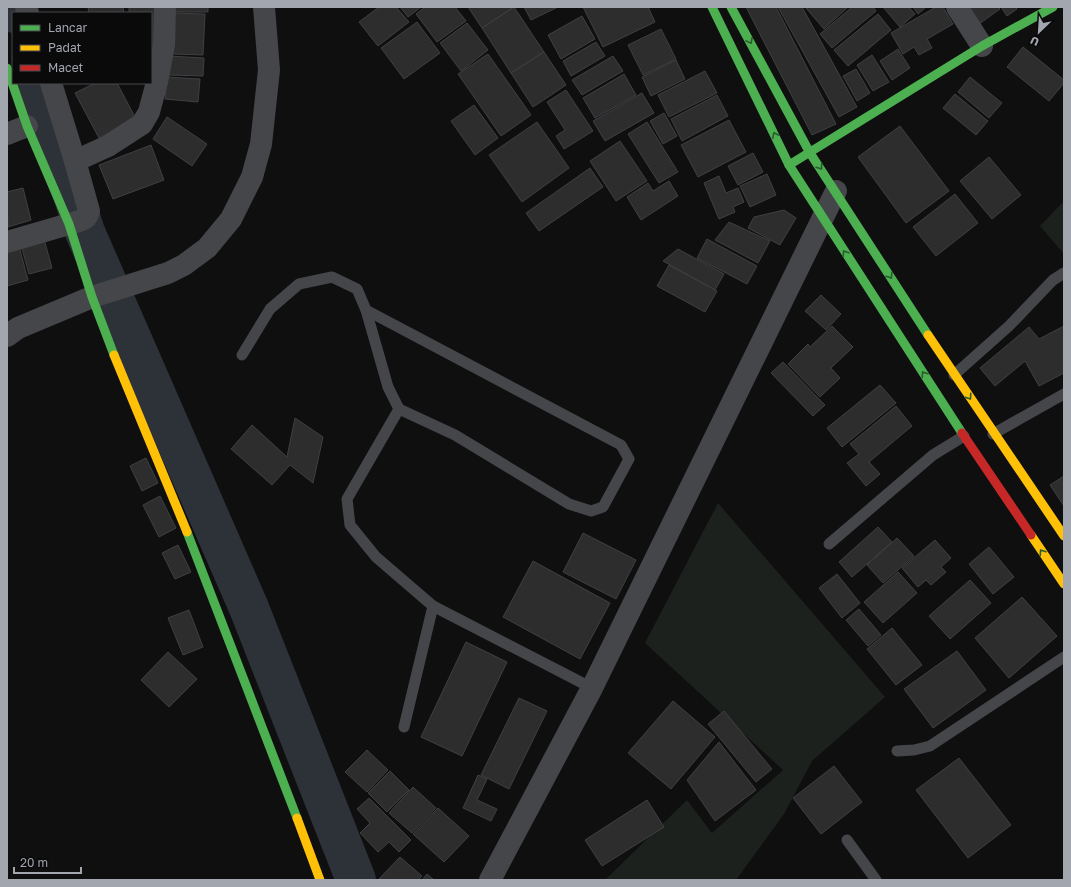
<svg xmlns="http://www.w3.org/2000/svg" width="1071" height="887" viewBox="0 0 1071 887" font-family="'Golos Text',sans-serif">
<style>
.green{fill:#1c211d}
.lines{fill:none;stroke-linecap:round;stroke-linejoin:round}
.river{stroke:#2c3237;stroke-width:40}
.building{fill:#2d2d2e;stroke:#3f4043}
.lane{stroke:#454649;stroke-width:11}
.street{stroke:#454649;stroke-width:22}
.fast{stroke:#4caf50;stroke-width:9}
.slow{stroke:#ffc107;stroke-width:9}
.jam{stroke:#c62828;stroke-width:9}
.oneway{stroke:#2b5c2e}
</style>
<rect width="100%" height="100%" fill="#0f0f10"/>
<g class="green">
<path d="M1064,201V254L1040,226Z"/>
<path d="M718,503L885,697L812,761L784,814L736,880H605L687,800L712,833L783,770L645,643Z"/>
</g>
<g class="lines">
<g class="river">
<path d="M13,7L15,13"/>
<path d="M37,83L85,232L249,608L356,880"/>
</g>
</g>
<g class="building">
<path d="M88,7H123L124,13H89Z"/>
<path d="M129,7H160L159,49H151V13H129Z"/>
<rect x="173" y="7" width="35" height="5"/>
<path d="M379,7H396L409,22L378,46L359,22Z"/>
<path d="M400,7H421L408,17Z"/>
<path d="M425,7H455L466,21L437,42L416,14Z"/>
<path d="M468,7H514L482,28Z"/>
<path d="M514,7L544,52L511,73L482,28Z"/>
<path d="M524,7H558L531,20Z"/>
<path d="M583,7H648L655,22L603,47Z"/>
<path d="M746,7H776L836,124L812,135Z"/>
<path d="M778,7H802L857,107L839,117Z"/>
<path d="M805,7H848L824,29Z"/>
<path d="M852,7H873L876,11L832,48L820,34Z"/>
<path d="M883,7H909L915,14L900,27Z"/>
<path d="M913,7H926L918,14Z"/>
<path d="M936,7H943L953,24L927,39L932,48L919,55L914,47L903,54L891,33Z"/>
<path d="M968,7H998L1000,9L979,24Z"/>
<path d="M1001,7H1015L1017,9L1007,16Z"/>
<path d="M174,13L205,14L203,55L172,54Z"/>
<path d="M878,14L891,30L848,66L834,50Z"/>
<path d="M582,16L595,39L561,59L548,35Z"/>
<path d="M417,22L440,53L404,79L381,48Z"/>
<path d="M467,23L488,50L461,71L440,43Z"/>
<path d="M661,29L676,59L643,75L628,45Z"/>
<path d="M596,42L605,56L571,76L563,61Z"/>
<path d="M1023,47L1064,80V83L1049,101L1007,67Z"/>
<path d="M898,49L910,68L892,80L880,61Z"/>
<path d="M544,52L566,85L533,107L511,73Z"/>
<path d="M488,54L531,115L501,136L458,74Z"/>
<path d="M872,55L889,82L873,91L857,65Z"/>
<path d="M169,56L204,58L203,76L168,75Z"/>
<path d="M613,56L623,71L582,95L572,80Z"/>
<path d="M676,60L685,79L651,96L642,77Z"/>
<path d="M856,69L870,93L857,101L843,76Z"/>
<path d="M705,71L717,93L669,117L658,95Z"/>
<path d="M624,74L636,95L595,118L583,98Z"/>
<path d="M167,77L200,79L198,102L165,99Z"/>
<path d="M970,77L1002,103L989,118L958,92Z"/>
<path d="M95,83H117L136,119L99,138L75,93Z"/>
<path d="M566,90L593,131L564,149L556,136L565,130L547,102Z"/>
<path d="M642,93L654,113L605,141L593,121Z"/>
<path d="M955,94L988,121L976,135L943,108Z"/>
<path d="M717,95L728,116L682,141L671,119Z"/>
<path d="M474,105L498,138L475,155L451,121Z"/>
<path d="M664,113L677,136L663,144L650,121Z"/>
<path d="M167,117L207,144L192,166L153,139Z"/>
<path d="M729,120L746,152L698,177L681,145Z"/>
<path d="M537,122L569,168L522,202L489,155Z"/>
<path d="M647,122L678,172L659,183L628,134Z"/>
<path d="M900,126L949,191L906,223L858,157Z"/>
<path d="M620,141L647,181L616,201L590,161Z"/>
<path d="M151,145L164,180L113,199L99,165Z"/>
<path d="M753,153L763,172L738,185L728,166Z"/>
<path d="M989,157L1021,195L992,219L960,181Z"/>
<path d="M590,168L603,187L539,231L526,213Z"/>
<path d="M767,174L776,195L750,207L740,186Z"/>
<path d="M719,176L726,193L738,188L744,202L733,207L735,212L719,219L704,183Z"/>
<path d="M669,181L678,196L641,220L627,197L648,183L653,191Z"/>
<path d="M23,188L31,220L8,227L7,192Z"/>
<path d="M955,194L978,223L936,256L913,227Z"/>
<path d="M784,210L796,218L780,245L748,228L754,217Z"/>
<path d="M729,222L770,241L758,263L715,240Z"/>
<path d="M44,239L52,268L29,274L21,245Z"/>
<path d="M707,239L757,266L747,284L697,258Z"/>
<path d="M19,246L28,280L7,286V249Z"/>
<path d="M678,249L724,274L715,290L663,261Z"/>
<path d="M669,265L717,291L705,312L657,286Z"/>
<path d="M821,295L841,314L826,330L805,311Z"/>
<path d="M832,326L853,347L831,368L840,378L820,397L788,364L808,344L810,347Z"/>
<path d="M1064,326V373L1039,386L1025,361L995,386L980,368L1029,327L1039,339Z"/>
<path d="M783,362L825,405L813,416L771,373Z"/>
<path d="M880,385L896,403L842,447L827,428Z"/>
<path d="M896,406L912,426L869,462L880,474L866,486L847,463L859,454L850,444Z"/>
<path d="M295,418L323,437L313,483L290,465L272,485L231,449L252,425L287,457Z"/>
<path d="M146,458L158,483L142,491L130,466Z"/>
<path d="M1064,476V506L1050,485Z"/>
<path d="M160,496L176,528L159,537L143,505Z"/>
<path d="M878,527L892,542L852,577L839,562Z"/>
<path d="M583,533L636,560L616,599L563,572Z"/>
<path d="M897,538L914,556L883,583L867,565Z"/>
<path d="M935,540L951,558L941,567L946,572L931,585L926,580L918,587L902,568Z"/>
<path d="M178,545L191,572L175,579L162,553Z"/>
<path d="M989,547L1014,577L993,594L969,564Z"/>
<path d="M533,561L610,603L580,659L503,617Z"/>
<path d="M898,572L917,593L883,623L864,602Z"/>
<path d="M837,574L860,603L842,618L819,588Z"/>
<path d="M970,580L991,603L950,639L929,616Z"/>
<path d="M1022,597L1057,636L1009,678L975,638Z"/>
<path d="M859,609L881,635L868,646L846,620Z"/>
<path d="M189,610L203,647L183,655L168,618Z"/>
<path d="M892,628L922,665L896,685L867,649Z"/>
<path d="M466,642L507,662L462,756L421,737Z"/>
<path d="M957,651L986,690L933,728L904,689Z"/>
<path d="M168,652L197,679L169,707L141,680Z"/>
<path d="M519,698L547,711L509,789L481,775Z"/>
<path d="M673,701L715,737L671,789L628,753Z"/>
<path d="M724,711L772,769L756,782L708,724Z"/>
<path d="M719,742L756,790L715,821L687,780Z"/>
<path d="M367,750L388,770L367,792L345,772Z"/>
<path d="M959,758L1011,825L968,858L916,790Z"/>
<path d="M834,766L862,802L821,834L793,798Z"/>
<path d="M390,771L409,790L387,812L368,793Z"/>
<path d="M478,775L487,779L477,800L497,809L491,821L463,808Z"/>
<path d="M413,787L436,808L412,833L389,813Z"/>
<path d="M369,798L411,840L399,852L389,842L378,852L360,833L370,823L357,809Z"/>
<path d="M647,800L664,827L602,866L585,840Z"/>
<path d="M438,808L469,836L444,862L413,834Z"/>
<path d="M400,857L422,876L418,880H378Z"/>
<path d="M427,874L434,880H422Z"/>
</g>
<g class="lines">
<g class="lane">
<path d="M366,310L621,445L629,459L603,507L591,511L569,504L455,435L399,409"/>
<path d="M242,355L270,309L299,284L332,277L357,289L366,310L388,387L399,409L347,499L350,525L376,557L433,606L404,727"/>
<path d="M954,375L1009,326L1053,280L1064,273"/>
<path d="M993,434L1064,394"/>
<path d="M829,544L933,455L964,436"/>
<path d="M433,606L592,688"/>
<path d="M897,751L914,750L930,746L1064,657"/>
<path d="M847,840L876,880"/>
</g>
<g class="street">
<path d="M26,7L28,13"/>
<path d="M957,7L982,46"/>
<path d="M7,134L27,126"/>
<path d="M75,161L108,146L128,133L142,124L149,112L157,82L164,45L165,7"/>
<path d="M7,242L76,222C83,220 87,219 89,211L75,161L51,83"/>
<path d="M7,336L18,328L92,297L168,273L184,265L207,248L231,219L252,177L261,144L269,70L264,7"/>
<path d="M490,880L592,688L836,191"/>
</g>
<g class="fast">
<path d="M712,7L789,165L962,433"/>
<path d="M731,7L810,153L928,335"/>
<path d="M7,68L27,126L69,224L92,297L114,355"/>
<path d="M789,165L982,46L1053,7"/>
<path d="M187,532L297,818"/>
</g>
<g class="slow">
<path d="M928,335L1064,536"/>
<path d="M114,355L187,532"/>
<path d="M1031,535L1064,584"/>
<path d="M297,818L320,880"/>
</g>
<path class="jam" d="M962,433L1031,535"/>
</g>
<defs><path id="oneway-chevron" d="M-2-3.5L2.5 0L-2 3.5" fill="none" stroke-width="1.6" stroke-linecap="round" stroke-linejoin="round"/></defs>
<g class="oneway">
<use href="#oneway-chevron" transform="translate(750 41) rotate(62)"/>
<use href="#oneway-chevron" transform="translate(775 135) rotate(-116)"/>
<use href="#oneway-chevron" transform="translate(820 167) rotate(56)"/>
<use href="#oneway-chevron" transform="translate(845 253) rotate(-123)"/>
<use href="#oneway-chevron" transform="translate(890 276) rotate(57)"/>
<use href="#oneway-chevron" transform="translate(924 374) rotate(-123)"/>
<use href="#oneway-chevron" transform="translate(969 397) rotate(56)"/>
<use href="#oneway-chevron" transform="translate(1042 552) rotate(-124)"/>
</g>
<rect width="1071" height="887" fill="none" stroke="#a2a6af" stroke-width="16"/>
<rect x="12" y="12" width="140" height="72" fill="#0a0a0b" stroke="#47484d"/>
<rect x="20" y="25" width="20" height="6" fill="#4caf50" stroke="#47484d"/>
<text x="48" y="32" font-size="12" fill="#a2a6af">Lancar</text>
<rect x="20" y="45" width="20" height="6" fill="#ffc107" stroke="#47484d"/>
<text x="48" y="52" font-size="12" fill="#a2a6af">Padat</text>
<rect x="20" y="65" width="20" height="6" fill="#c62828" stroke="#47484d"/>
<text x="48" y="72" font-size="12" fill="#a2a6af">Macet</text>
<g transform="translate(1039 32) rotate(205)" stroke="#0a0a0b" stroke-width="3" paint-order="stroke">
<path d="M0-3L7 15L0 10L-7 15Z" fill="#a2a6af"/>
<text y="-6" font-size="11" font-weight="bold" text-anchor="middle" fill="#a2a6af">U</text>
</g>
<path d="M14 867v6h67v-6" fill="none" stroke="#a2a6af" stroke-width="2"/>
<text x="20" y="867" font-size="12" fill="#a2a6af" stroke="#0a0a0b" stroke-width="3" paint-order="stroke">20 m</text>
</svg>
